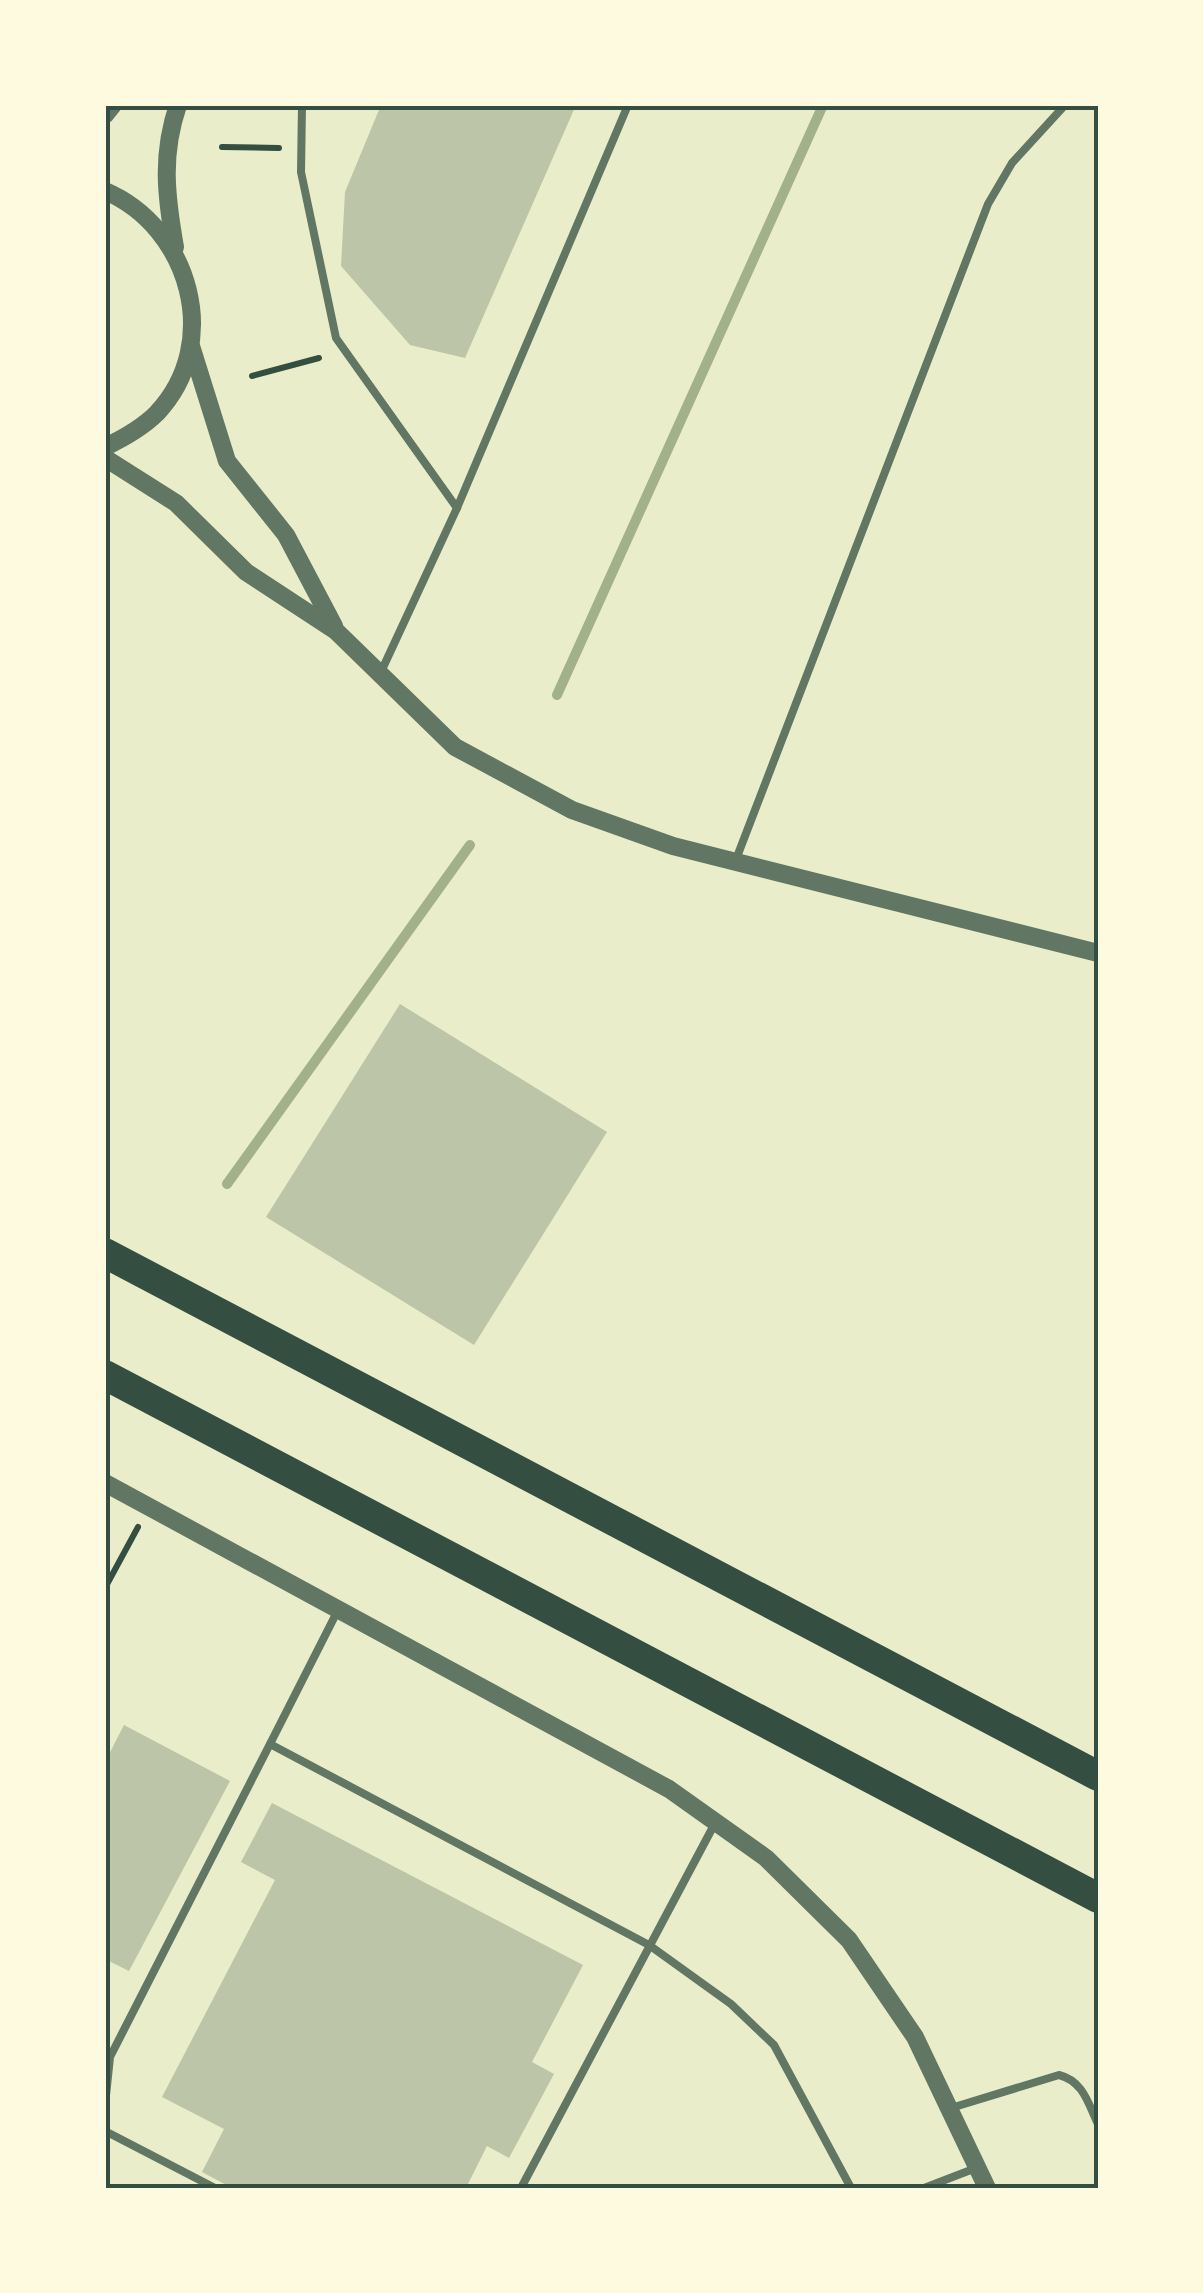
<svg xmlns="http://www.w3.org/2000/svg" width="1203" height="2293" viewBox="0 0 1203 2293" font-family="'Fira Sans',sans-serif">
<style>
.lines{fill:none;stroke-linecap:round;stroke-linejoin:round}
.stream{stroke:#a3b18a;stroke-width:10}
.building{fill:#bcc5a7}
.path{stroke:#344e41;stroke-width:6}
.service{stroke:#617663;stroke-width:8}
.tertiary{stroke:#617663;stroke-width:18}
.motorway{stroke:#344e41;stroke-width:30}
.neatline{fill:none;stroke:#344e41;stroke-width:4}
</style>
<rect width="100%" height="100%" fill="#e9edc9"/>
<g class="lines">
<g class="stream">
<path d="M557,695L823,105"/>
<path d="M227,1184L470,845"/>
</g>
</g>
<g class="building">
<path d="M381,105H576L465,358L410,345L341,266L345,192Z"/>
<path d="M400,1004L607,1132L474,1345L266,1217Z"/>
<path d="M124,1725L230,1781L129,1971L105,1959L109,1938L105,1936V1762Z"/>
<path d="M272,1803L583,1965L532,2062L554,2074L509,2158L487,2146L466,2188H232L202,2172L224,2129L162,2097L275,1880L241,1862Z"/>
</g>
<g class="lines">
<g class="path">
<path d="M222,147L279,148"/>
<path d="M252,376L319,358"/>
<path d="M105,1588L138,1527"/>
</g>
<g class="service">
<path d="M302,105L301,172L336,338L457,508"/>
<path d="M380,674L457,508L628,105"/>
<path d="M735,862L988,204L1012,163L1065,105"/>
<path d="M270,1744L338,1610"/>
<path d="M105,2105L110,2057L270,1744L649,1945L731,2004L774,2045L851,2188"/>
<path d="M951,2108L1059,2075C1083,2081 1088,2103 1098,2124"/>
<path d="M105,2131L215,2188"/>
<path d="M521,2188L714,1825"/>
<path d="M924,2188L976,2168"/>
</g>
<g class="tertiary">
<path d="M105,115L113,105"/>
<path d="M105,191C190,227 223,343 157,413C142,428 124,438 105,447"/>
<path d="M175,247C166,196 161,155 178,105"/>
<path d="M191,346L227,461L286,535L334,626"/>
<path d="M105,458L176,503L246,572L336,631L455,747L572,810L673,846L1098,953"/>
<path d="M105,1483L669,1789L766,1858L849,1940L915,2037L987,2188"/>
</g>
<g class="motorway">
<path d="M105,1253L1098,1776"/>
<path d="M105,1375L1098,1898"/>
</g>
</g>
<rect width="1203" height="2293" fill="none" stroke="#fefae0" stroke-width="215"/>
<rect x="108" y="108" width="988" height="2078" class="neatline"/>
</svg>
